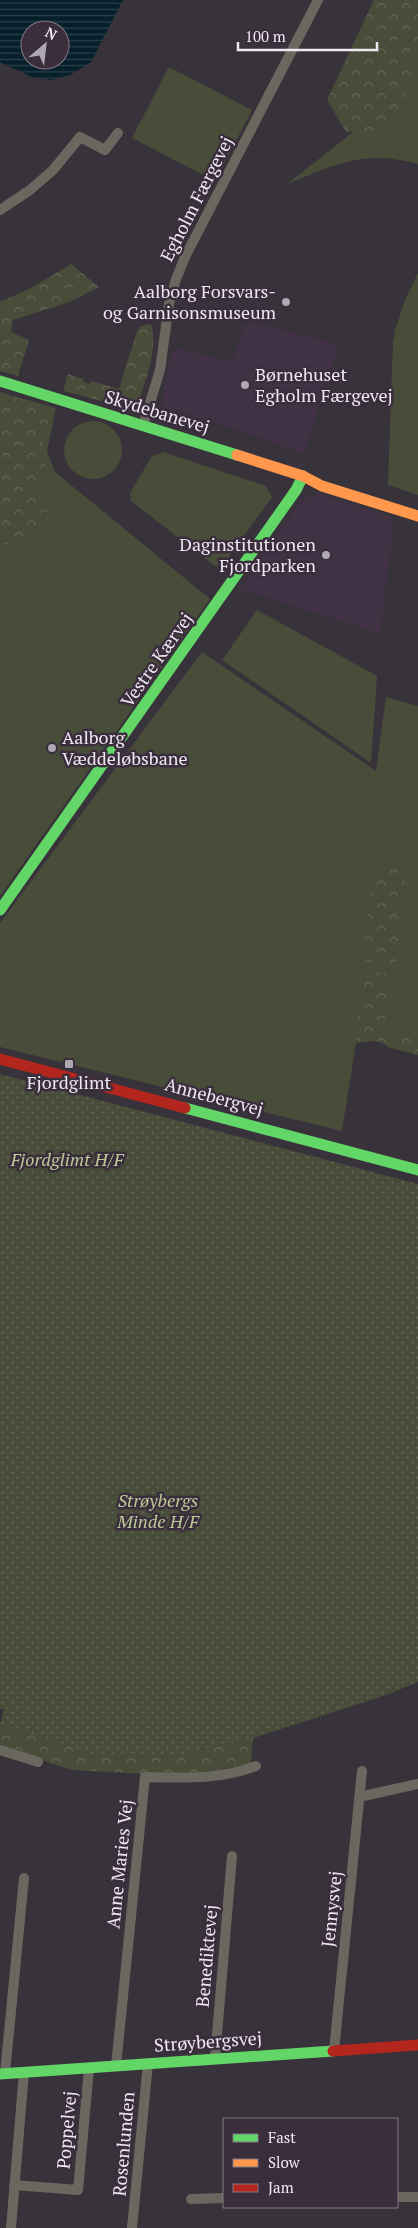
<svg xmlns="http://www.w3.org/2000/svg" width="418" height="2228" viewBox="0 0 418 2228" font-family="'PT Serif',serif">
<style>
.built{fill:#403144}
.green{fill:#484d3a}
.forest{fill:url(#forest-crowns)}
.garden{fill:url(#garden-dots)}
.water{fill:url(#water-rules);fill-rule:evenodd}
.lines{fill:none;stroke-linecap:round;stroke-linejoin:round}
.street{stroke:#6a675f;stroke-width:10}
.fast{stroke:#63d668;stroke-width:11}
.slow{stroke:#ff974d;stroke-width:11}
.jam{stroke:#b3261e;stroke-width:11}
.poi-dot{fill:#afa8b2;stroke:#3a2e3d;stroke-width:2}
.labels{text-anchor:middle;stroke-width:5;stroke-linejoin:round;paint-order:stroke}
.street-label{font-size:18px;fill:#efe7f2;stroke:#3a2e3d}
.poi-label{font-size:18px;fill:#efe7f2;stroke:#3a2e3d;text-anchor:end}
.park-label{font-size:18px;font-style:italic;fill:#bbca96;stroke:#3a2e3d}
</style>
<defs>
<pattern id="forest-crowns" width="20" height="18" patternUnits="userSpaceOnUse" patternTransform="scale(1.25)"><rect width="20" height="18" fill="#484d3a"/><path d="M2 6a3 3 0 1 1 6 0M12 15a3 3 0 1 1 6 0" fill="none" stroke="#636757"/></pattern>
<pattern id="garden-dots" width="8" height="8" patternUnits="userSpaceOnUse" patternTransform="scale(1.25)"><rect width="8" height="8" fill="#484d3a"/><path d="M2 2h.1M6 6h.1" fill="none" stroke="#636757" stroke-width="1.8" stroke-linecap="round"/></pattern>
<pattern id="water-rules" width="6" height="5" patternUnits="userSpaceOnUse" patternTransform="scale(1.25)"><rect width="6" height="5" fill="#06202b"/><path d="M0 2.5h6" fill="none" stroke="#2b404a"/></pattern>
</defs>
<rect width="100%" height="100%" fill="#38323a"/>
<g class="built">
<path d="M251,322L339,344L304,454L237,430L172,409L171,411L165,409L161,405L170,359L176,348L219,359L234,358L244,325Z"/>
<path d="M320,494L392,517L394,521L380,633L239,589L302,499Z"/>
</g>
<g class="green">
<path d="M418,42V164C363,149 337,164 287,184L394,100Z"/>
<path d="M169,67L252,110L215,181L132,138Z"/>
<path d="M418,273V495L388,485L393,341L395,334L394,333L405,300Z"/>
<path d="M0,392L56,408L47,451L55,472L210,599L0,896Z"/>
<circle cx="93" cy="450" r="29"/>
<path d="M163,452L266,486L272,497L223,565L215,566L131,501L130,493L152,456Z"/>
<path d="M257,610L377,676L371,763L222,660Z"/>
<path d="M202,652L376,771L386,697L418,706V1055L388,1047C381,1038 366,1042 356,1043L342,1131L0,1047V923Z"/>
</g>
<g class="forest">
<path d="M374,0H418V53L400,111L384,130L346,132L327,100Z"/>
<path d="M71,264L99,287L67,303L13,320L11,332L29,340L18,376L0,371V302L31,288Z"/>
<path d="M151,324C159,349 145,380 138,405L135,407L105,402L63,391L68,374L83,379V381L90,384L91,381L119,389L137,331L141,326Z"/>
<path d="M0,393L53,409L41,450L47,472L35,485L50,506C39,526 28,550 0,543Z"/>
<path d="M383,867L406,869L396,965L363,961L371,876L380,877Z"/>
<path d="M367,970L390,974L384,1031L418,1041V1055L388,1047C381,1038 366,1042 356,1042L362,974Z"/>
<path d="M0,1724L183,1754L253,1738L251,1764L183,1776L72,1770L0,1746Z"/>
</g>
<path class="garden" d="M0,1074L418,1184V1682L386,1695L253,1738L183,1754L87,1753L0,1724L4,1710L0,1709Z"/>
<path class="water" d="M0,0H123L91,62L70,75L51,80L32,77L0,62ZM30,30H60V60H30Z"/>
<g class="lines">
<g class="street">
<path d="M0,210L30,190L53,170L80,137L105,150L118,133"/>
<path d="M143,426L160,370L169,304L176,279L186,255L318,0"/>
<path d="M0,1750L38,1762"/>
<path d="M359,1797L418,1784"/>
<path d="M334,2051L362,1771"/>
<path d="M215,2058L232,1856"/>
<path d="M116,2066L145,1777C184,1778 220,1780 256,1766"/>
<path d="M5,2073L24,1878"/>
<path d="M14,2185L78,2190L89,2068"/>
<path d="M397,2197H418"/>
<path d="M191,2199L224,2198"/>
<path d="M11,2228L24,2072"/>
<path d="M132,2228L148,2063"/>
</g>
<g class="fast">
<path d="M0,381L237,455"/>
<path d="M0,910L296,490L303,476"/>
<path d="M185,1108L418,1170"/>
<path d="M0,2074L333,2051"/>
</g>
<path class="slow" d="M237,455L303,476L322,486L418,516"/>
<g class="jam">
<path d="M0,1059L185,1108"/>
<path d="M333,2051L418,2045"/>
</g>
</g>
<g class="poi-dot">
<circle cx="286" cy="302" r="5"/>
<circle cx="245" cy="385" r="5"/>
<circle cx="326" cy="555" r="5"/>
<circle cx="52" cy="748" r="5"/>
<rect x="64" y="1059" width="10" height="10" rx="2.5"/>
</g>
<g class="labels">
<g class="street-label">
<text transform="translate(197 199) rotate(-63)" y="6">Egholm Færgevej</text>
<text transform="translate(157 412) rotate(17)" y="6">Skydebanevej</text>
<text transform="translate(157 660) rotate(-55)" y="6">Vestre Kærvej</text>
<text transform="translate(214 1097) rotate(15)" y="6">Annebergvej</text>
<text transform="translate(120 1864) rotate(-84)" y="6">Anne Maries Vej</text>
<text transform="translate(332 1909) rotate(-84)" y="6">Jennysvej</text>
<text transform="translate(207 1956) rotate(-85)" y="6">Benediktevej</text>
<text transform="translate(208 2042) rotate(-4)" y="6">Strøybergsvej</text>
<text transform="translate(67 2130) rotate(-85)" y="6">Poppelvej</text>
<text transform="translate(124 2144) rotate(-85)" y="6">Rosenlunden</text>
</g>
<g class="poi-label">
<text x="276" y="298">Aalborg Forsvars-<tspan x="276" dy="21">og Garnisonsmuseum</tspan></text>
<text x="255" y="381" text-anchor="start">Børnehuset<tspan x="255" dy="21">Egholm Færgevej</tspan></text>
<text x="316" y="551">Daginstitutionen<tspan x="316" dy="21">Fjordparken</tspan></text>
<text x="62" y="744" text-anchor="start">Aalborg<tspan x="62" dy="21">Væddeløbsbane</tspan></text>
<text x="69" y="1089" text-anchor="middle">Fjordglimt</text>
</g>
<g class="park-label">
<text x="67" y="1166">Fjordglimt H/F</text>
<text x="158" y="1507">Strøybergs<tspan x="158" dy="21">Minde H/F</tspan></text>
</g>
</g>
<rect x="223" y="2118" width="175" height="90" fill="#3a2e3d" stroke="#827885"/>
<rect x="233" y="2134" width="25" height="8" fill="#63d668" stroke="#827885"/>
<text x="268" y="2143" font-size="15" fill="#efe7f2">Fast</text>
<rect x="233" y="2159" width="25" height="8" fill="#ff974d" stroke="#827885"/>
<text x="268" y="2168" font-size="15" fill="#efe7f2">Slow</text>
<rect x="233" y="2184" width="25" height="8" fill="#b3261e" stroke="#827885"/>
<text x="268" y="2193" font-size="15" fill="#efe7f2">Jam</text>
<g transform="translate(45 45) rotate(28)"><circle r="24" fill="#3a2e3d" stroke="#827885"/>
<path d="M0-4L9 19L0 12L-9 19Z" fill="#afa8b2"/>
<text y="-8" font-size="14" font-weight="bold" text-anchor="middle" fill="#efe7f2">N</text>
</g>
<path d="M238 42v8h139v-8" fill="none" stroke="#efe7f2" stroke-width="2.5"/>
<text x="245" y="42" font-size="15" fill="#efe7f2" stroke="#3a2e3d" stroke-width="4" paint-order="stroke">100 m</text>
</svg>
